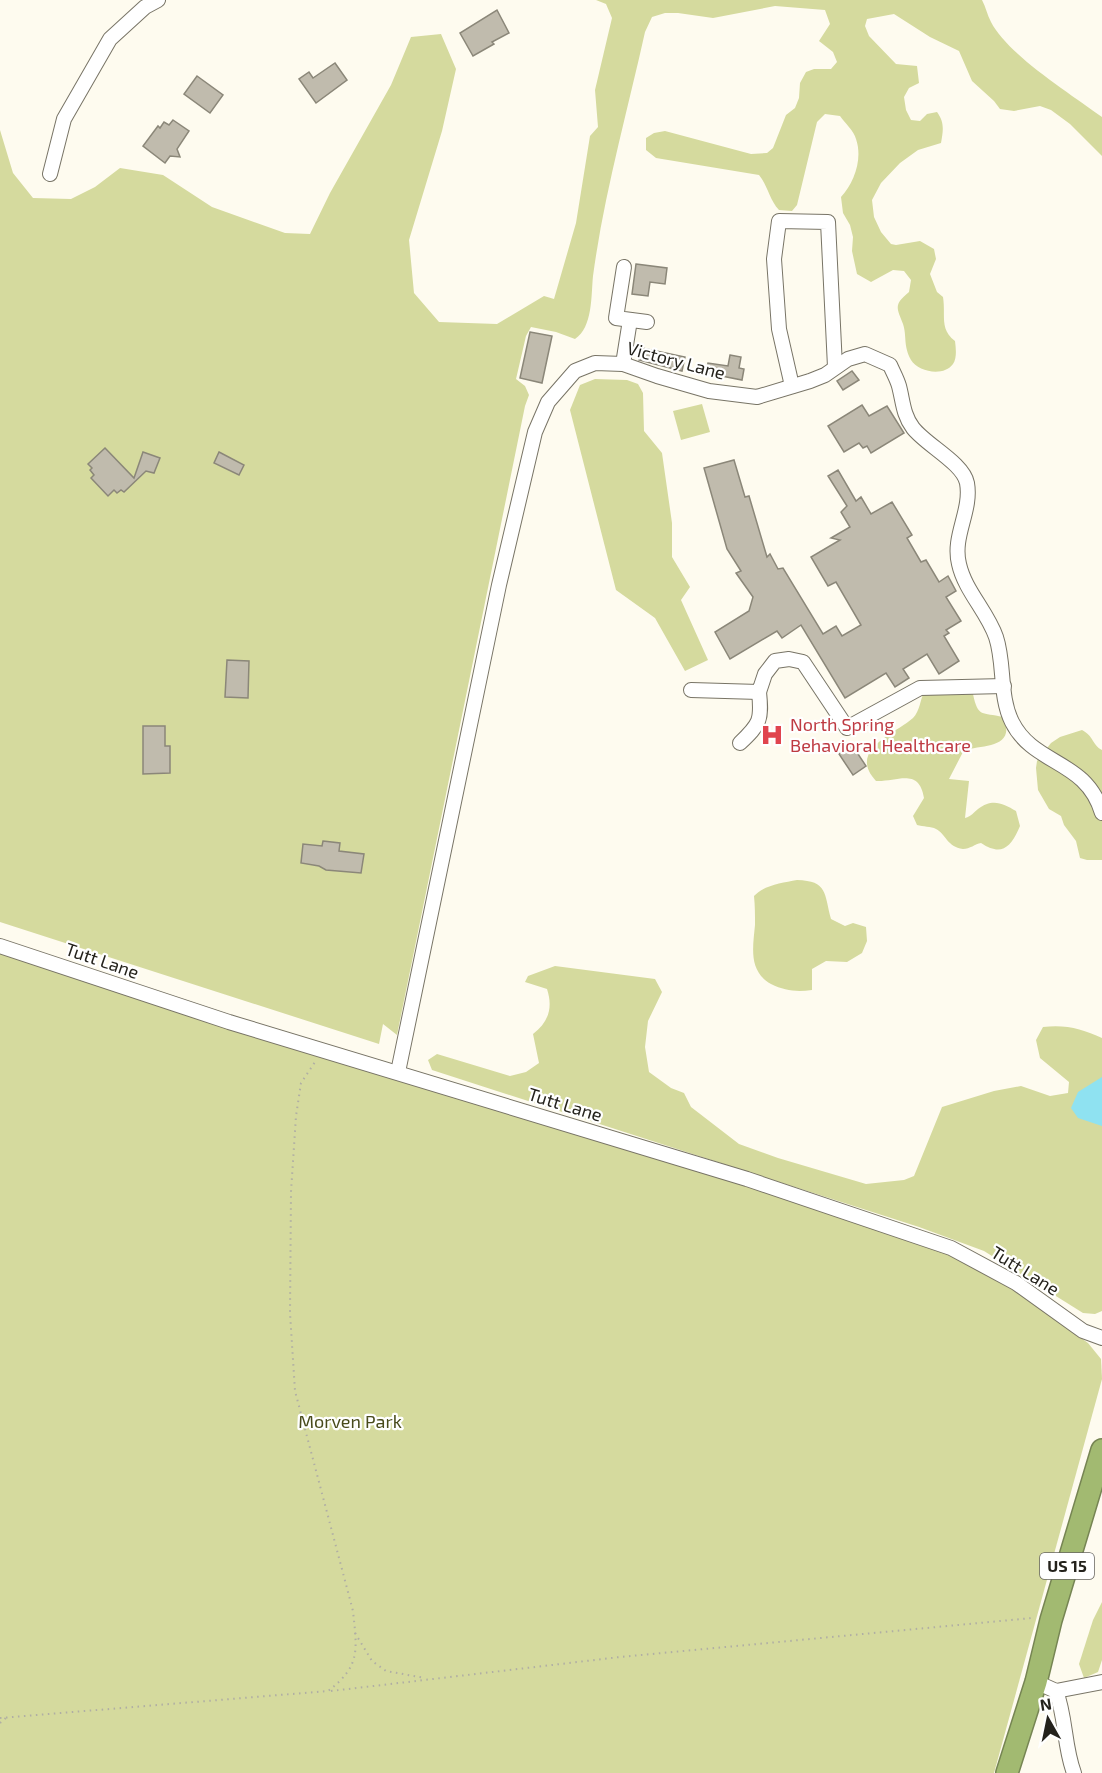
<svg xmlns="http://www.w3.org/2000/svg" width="1102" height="1773" viewBox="0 0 1102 1773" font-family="'Exo 2',sans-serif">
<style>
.green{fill:#d5da9e}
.water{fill:#8fe2f1}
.building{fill:#c0bbad;stroke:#8b8779;stroke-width:1.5}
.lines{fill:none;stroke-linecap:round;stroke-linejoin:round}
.minor-casing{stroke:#787466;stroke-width:16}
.highway-casing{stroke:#768553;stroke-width:24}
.path{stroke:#b0aea4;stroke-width:2;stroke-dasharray:1.5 4.5;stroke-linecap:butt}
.minor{stroke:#fff;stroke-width:14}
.highway{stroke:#a2ba71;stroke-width:21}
.labels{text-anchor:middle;stroke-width:4.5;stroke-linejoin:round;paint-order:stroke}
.shield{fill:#fff;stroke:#666460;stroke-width:1.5}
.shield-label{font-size:16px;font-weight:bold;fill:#24221c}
.street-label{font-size:18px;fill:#24221c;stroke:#fff}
.health-label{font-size:18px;fill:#be3a42;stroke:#fff;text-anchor:start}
.park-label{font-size:18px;fill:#484a1b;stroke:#fff}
</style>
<rect width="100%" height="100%" fill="#fefbef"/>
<g class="green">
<path d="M596,0H982C986,7 987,15 991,22C1008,55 1071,94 1102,117V156L1070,124L1051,110L1040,106L1014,111L1000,109L994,101L972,81L959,51L930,37L894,14L867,19L865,26L869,36L896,64L917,66L919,83L909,88L904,97L906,110L911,120L920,121L927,114L937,112C945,123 943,131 941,143L918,150L900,163L881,183L872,200L874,217L881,232L891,244L896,245L920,241L934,249L936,259L930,274L937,292L943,297C946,315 939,329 955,341C956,349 957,358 953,364C944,377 918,372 911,360C903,345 907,336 903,324C897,308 893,305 909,292L911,280L904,271L893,270L871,282L857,274L852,251L853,237L850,225L843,213L841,197C854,183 863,159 856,139C854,131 845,123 840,116L825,114L817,122L797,205L792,211L779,210C769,199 768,186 759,175L656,158L646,150V138L654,133L665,131L751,154L767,153L773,148L786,115L795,108L799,98L800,83L806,72L814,69H831L837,62L833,52L819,41L830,24L825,10L775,6L713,18L678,13H665L652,17L645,32C627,113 604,194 593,276C591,296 593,327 575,339L556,332L531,327L526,336L516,379L525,386L529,395L525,406L397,1035L383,1024L379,1044L0,922V130L13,173L33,198L71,199L95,187L120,168L163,175L212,207L285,233L310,234L330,193L391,85L411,37L441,34L456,69L442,131L409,240L414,293L439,322L497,324L544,296L554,299L576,223L590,136L598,127L595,90L612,18L606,4Z"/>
<path d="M595,379L627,380L638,384L643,393L644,431L662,453L672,523V557L690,587L681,600L708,660L685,671L655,618L616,590L570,410L580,385Z"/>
<path d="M702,404L710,432L681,440L673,411Z"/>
<path d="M968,690L973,694C978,718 982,712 1003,717C1017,748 983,745 964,750L949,779L969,781L965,818C972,816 973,813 978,809C992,798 1003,803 1016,811L1020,826C1011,847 1002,857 981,843C975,844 970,849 963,849C947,847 946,834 936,829C931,826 923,827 917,825L913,816L924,798C919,767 897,782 876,781C847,750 895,734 913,718C920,711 920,700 924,692Z"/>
<path d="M1082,730C1094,736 1092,745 1102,750V860H1087L1080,858L1076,841L1064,825L1061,816L1049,809L1038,790L1036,768L1037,761L1051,743L1060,737Z"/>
<path d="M797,880C828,881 824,893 831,919L845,926L853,923L866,927L867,941L862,953L847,962L826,961L812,969V990C797,992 785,991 771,984C748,971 753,947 755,925C755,915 755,906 754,896C764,885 782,883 797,880Z"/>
<path d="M0,943L956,1247L1088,1343L1101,1359L1102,1379L994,1773H0Z"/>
<path d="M555,966L655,979L662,992L648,1021L645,1047L649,1072L671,1088L684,1093L691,1107L739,1144L778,1158L866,1184L904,1180L914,1176L942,1107L994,1091L1021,1086L1050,1096L1068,1093L1069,1082L1040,1058L1036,1040L1043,1027C1065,1024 1083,1029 1102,1038V1311L1095,1314L1083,1313L984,1251L919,1227L432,1070L428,1060L437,1054L510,1076L526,1072L539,1063L533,1034C549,1022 553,1007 547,989L525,982L528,976Z"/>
<path d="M1102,1602V1660L1098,1672L1084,1678L1079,1664L1093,1620Z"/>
</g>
<path class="water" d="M1102,1077V1126L1078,1118L1071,1108L1078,1092Z"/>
<g class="building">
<path d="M497,10L509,33L492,42L494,44L473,56L460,33Z"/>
<path d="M335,63L347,80L316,103L299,79L309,72L313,78Z"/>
<path d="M197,76L223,95L210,113L184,94Z"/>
<path d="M173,120L189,131L177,149L180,157L170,156L165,163L143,146L158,126L160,128L164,122L169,125Z"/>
<path d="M636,264L667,268L665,284L650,282L648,296L632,294Z"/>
<path d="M530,332L552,336L542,383L520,378Z"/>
<path d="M642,348L685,357L682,371L639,360Z"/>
<path d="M730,355L741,357L739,368L744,369L742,380L706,373L708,363L728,366Z"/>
<path d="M852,371L859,380L843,390L837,381Z"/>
<path d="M862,405L869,416L887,406L904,433L871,453L867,446L863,448L859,443L844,452L828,426Z"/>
<path d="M105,448L134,478L143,452L160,458L154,473L146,471L124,492L121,490L117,493L114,490L108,496L91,478L94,475L90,470L92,468L88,464Z"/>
<path d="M219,452L244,465L239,475L214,463Z"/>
<path d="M734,460L745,497L749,496L767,557L770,554L778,569L783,568L823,634L836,626L842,636L861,625L836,582L828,586L811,557L840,540L831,538L850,527L841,512L847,506L828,476L838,470L856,501L861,497L871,514L892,502L912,535L907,538L921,562L926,560L939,582L948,576L956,591L946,597L961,621L946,630L949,633L944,636L959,661L939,674L927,654L903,669L909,678L895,687L886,673L845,698L801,625L782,638L777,631L730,659L715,632L749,611L753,597L736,573L741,571L727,549L704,468Z"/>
<path d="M227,660L249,661L248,698L225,697Z"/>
<path d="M143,726H165V746H170V773L143,774Z"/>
<path d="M852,745L866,766L853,775L839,754Z"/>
<path d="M323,841L340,843L339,851L364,854L361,873L326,870L319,866L301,863L303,844L322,846Z"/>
</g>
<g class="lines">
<g class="minor-casing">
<g id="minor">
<path d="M50,174L64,119L110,39L145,7L158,0"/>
<path d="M624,267L616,318L647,322"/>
<path d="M623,364L630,320"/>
<path d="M792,386L779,329L774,259L779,221L828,222L835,367"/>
<path d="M691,690L759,692L765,674L775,661L789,659L803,662L847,728L920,688L1004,686"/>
<path d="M740,743C760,724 762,720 759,692"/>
<path d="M0,946L229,1022L747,1179L951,1248L1016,1283L1083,1331L1102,1338"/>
<path d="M398,1072L499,585L535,432L548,402L575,371L595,363L623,364L657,376L709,391L757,397L810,381L825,375L848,359L865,354L890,365C893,372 897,379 899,386C903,401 903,415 913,428C926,445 963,463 967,483C972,511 952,536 959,564C965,591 987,611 996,637C1005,664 999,696 1012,722C1034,766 1086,759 1102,813"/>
<path d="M1036,1682L1056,1691L1102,1682"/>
<path d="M1056,1691C1066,1717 1064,1747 1074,1773"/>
</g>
</g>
<g class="highway-casing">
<path id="highway" d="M1007,1773L1036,1682L1051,1620L1102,1450"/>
</g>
<g class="path">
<path d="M355,1633L372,1661L386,1671L425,1678"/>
<path d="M331,1691L620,1657L1032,1618"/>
<path d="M0,1718L328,1691C361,1666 357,1650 353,1611L295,1391L290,1313L291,1192L296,1116L301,1083L315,1062"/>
<path d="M0,1723L7,1717"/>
</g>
<use href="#minor" class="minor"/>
<use href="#highway" class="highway"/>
</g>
<defs>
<g id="hospital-bare" transform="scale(1.8)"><path d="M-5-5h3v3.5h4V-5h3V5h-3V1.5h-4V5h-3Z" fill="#e0444e" stroke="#fff" stroke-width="2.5" paint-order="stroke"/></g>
</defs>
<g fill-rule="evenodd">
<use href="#hospital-bare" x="772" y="735"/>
</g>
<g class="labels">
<rect class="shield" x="1040" y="1553" width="54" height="26" rx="4.5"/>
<g class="shield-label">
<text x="1067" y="1572">US 15</text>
</g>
<g class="street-label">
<text transform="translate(676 361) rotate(15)" y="6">Victory Lane</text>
<text transform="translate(102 961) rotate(19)" y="6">Tutt Lane</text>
<text transform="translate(565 1105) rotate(17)" y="6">Tutt Lane</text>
<text transform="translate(1025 1271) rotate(32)" y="6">Tutt Lane</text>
</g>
<g class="health-label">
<text x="790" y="731">North Spring<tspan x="790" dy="21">Behavioral Healthcare</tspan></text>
</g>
<g class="park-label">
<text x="350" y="1428">Morven Park</text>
</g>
</g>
<g transform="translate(1048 1719) rotate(351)" stroke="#ffffff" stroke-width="4.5" paint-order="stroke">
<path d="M0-4.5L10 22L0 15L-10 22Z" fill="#24221c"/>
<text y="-9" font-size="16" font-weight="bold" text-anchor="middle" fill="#24221c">N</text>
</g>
</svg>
